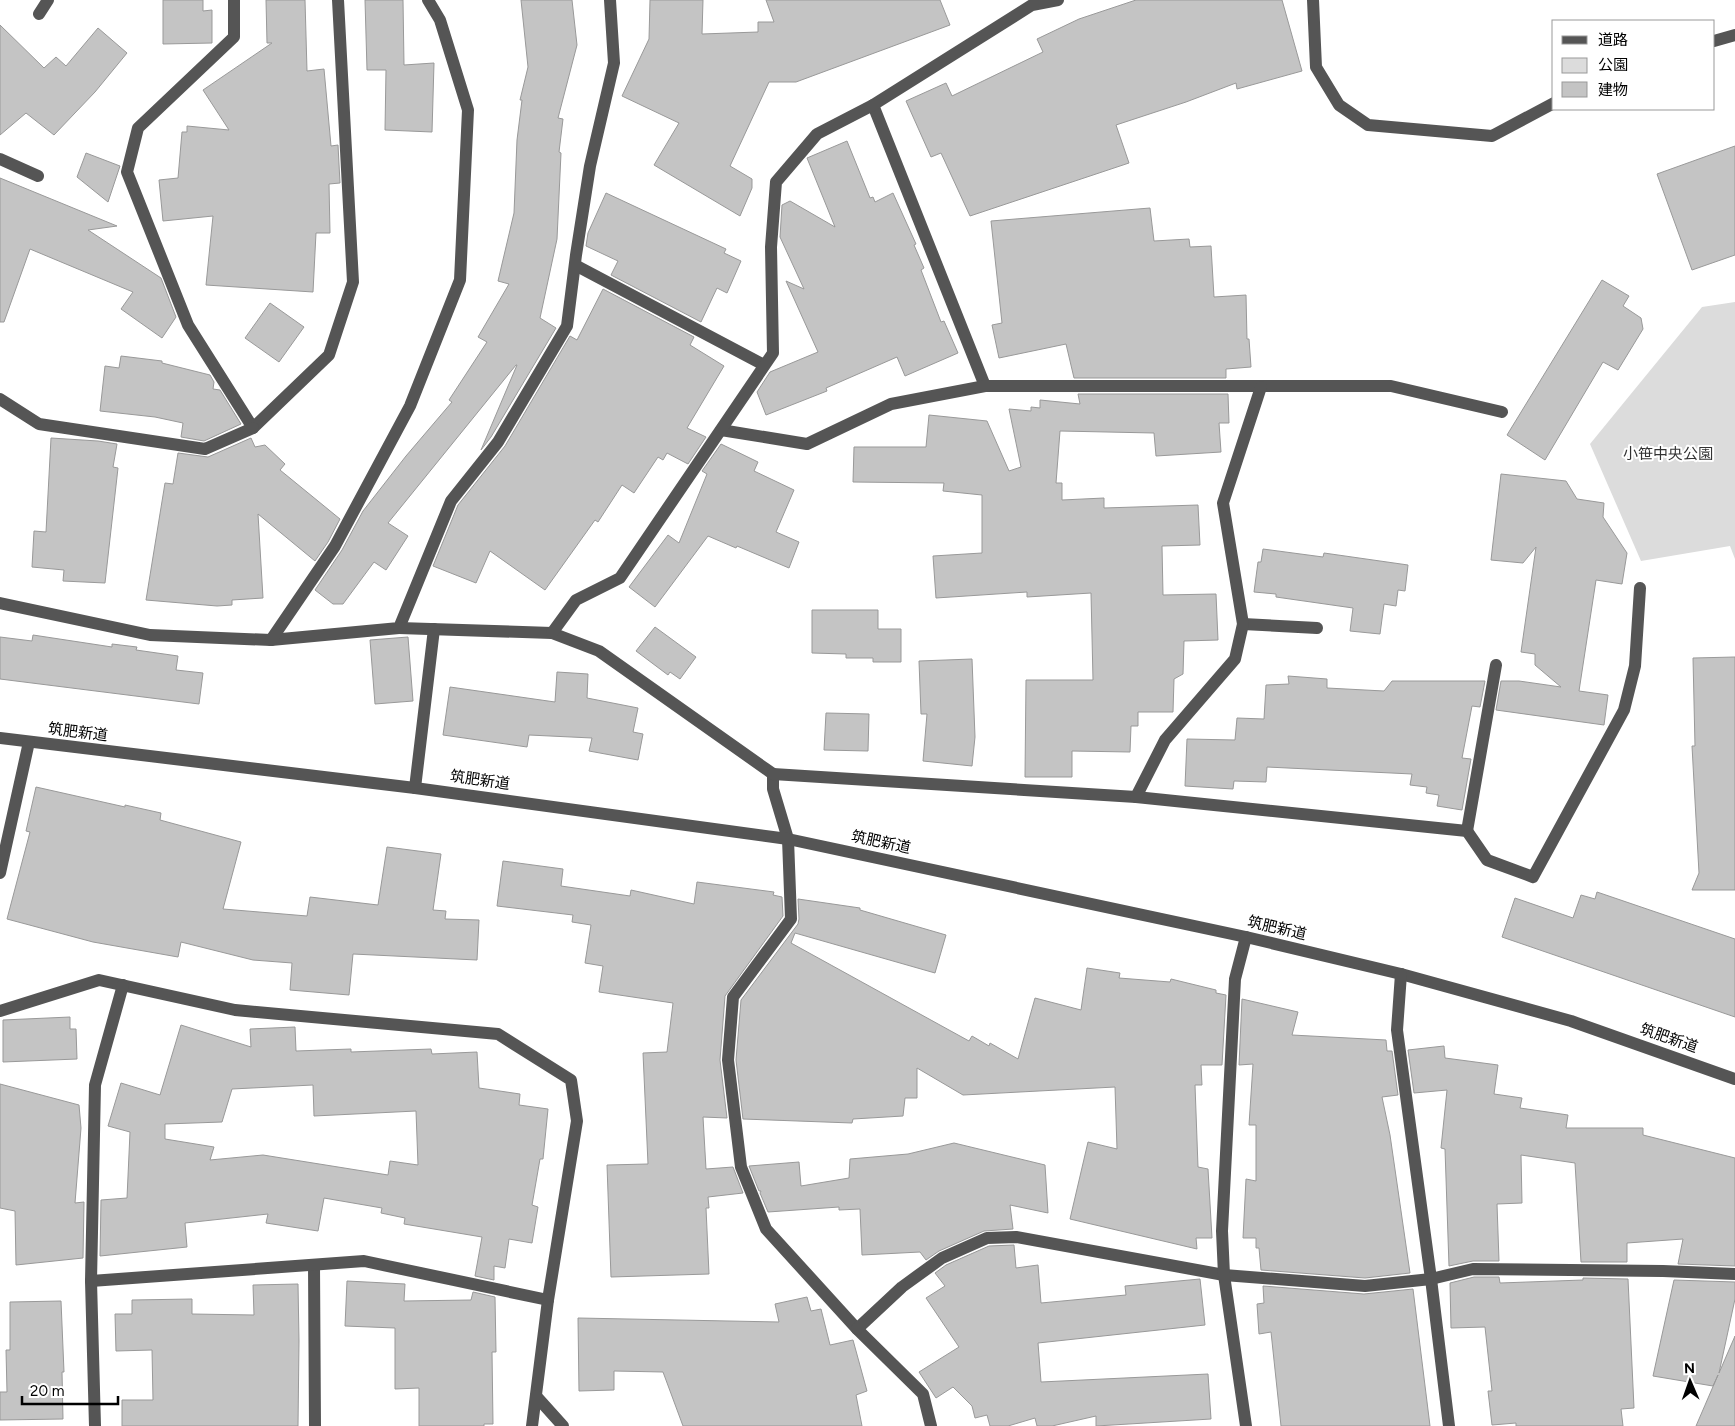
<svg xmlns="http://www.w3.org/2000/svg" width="1735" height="1426" viewBox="0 0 1735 1426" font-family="Figtree,'Noto Sans JP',sans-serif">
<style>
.green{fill:#dcdcdc}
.building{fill:#c4c4c4;stroke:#999;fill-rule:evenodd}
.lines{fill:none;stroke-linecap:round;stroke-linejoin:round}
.minor{stroke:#555;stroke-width:12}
.labels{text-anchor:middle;stroke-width:4;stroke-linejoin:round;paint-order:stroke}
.park-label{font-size:15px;fill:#333;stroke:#fff}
.street-label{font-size:15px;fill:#000;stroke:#fff}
</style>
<rect width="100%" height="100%" fill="#fff"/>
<path class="green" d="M1735,302V559L1730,546L1641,561L1590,444L1702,307Z"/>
<g class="building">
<path d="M163,0H203V11L212,10V43L163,44Z"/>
<path d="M266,0H305L307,71L324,69L331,146L338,145L340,183L329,184L330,233H316L313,292L206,285L213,216L163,221L159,180L178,178L182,132H187V126L229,130L203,90L272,43H267Z"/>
<path d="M365,0H403L404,65L434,63L432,132L385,130L386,70H367Z"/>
<path d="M521,0H572L577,45L558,118L563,119L559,152L561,153L557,239L540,318L556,328L491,437L481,450L517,365H516L388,523L408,536L386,570L374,562L343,604H333L315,590L342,550L363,511L406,456L452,402L449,400L487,342L478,337L509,284L498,281L514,213L517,140L522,100H520L528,67Z"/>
<path d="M650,0H703L702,34L758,32V22H774L766,0H940L950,25L796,82H769L730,166L752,179V188L740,216L654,165L679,123L622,96L649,39Z"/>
<path d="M1136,0H1282L1302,71L1237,89L1236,83L1186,102L1116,125L1129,163L970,216L941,153L931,157L906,101L946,83L952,96L1043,52L1037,39L1079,19Z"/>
<path d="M0,25L44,68L56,57L66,66L98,28L127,53L95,92L54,135L26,113L0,135Z"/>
<path d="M847,141L870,198L873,197L875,202L893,193L916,244L914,245L924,268L921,270L941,322L944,321L958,353L905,376L897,357L826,388L827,391L766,415L757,392L770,372L818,352L786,281L804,289L780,237L782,205L790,201L835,227L807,158Z"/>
<path d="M1735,146V255L1692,270L1657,174Z"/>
<path d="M86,153L120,166L108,202L77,177Z"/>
<path d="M0,178L117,226L88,230L161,278L176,317L162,338L121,309L133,292L30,249L4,322H0Z"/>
<path d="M606,193L726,249L724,253L741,261L727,293L717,288L701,322L611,275L618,261L586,246L588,233Z"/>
<path d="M1150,208L1154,241L1189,239L1190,247L1211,246L1214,297L1246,295L1247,339H1249L1251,367L1226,369V378H1074L1066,344L999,358L992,325L1002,323L991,221Z"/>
<path d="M1602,280L1629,296L1623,306L1641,318L1643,329L1618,370L1603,362L1545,460L1507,435Z"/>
<path d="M603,289L694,337L690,345L724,366L687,428L706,437L688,464L667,453L663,460L658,457L634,493L622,485L598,522L595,520L545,590L490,551L476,583L433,566L458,505L505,446L570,336L577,340Z"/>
<path d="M270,303L304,327L279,362L245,338Z"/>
<path d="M121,356L162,361V363L210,375L214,382L213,389L220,390L241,424L204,441L181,437L183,423L155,417L100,411L105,366L119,368Z"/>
<path d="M1078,394H1228L1229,423H1219L1221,452L1156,456L1154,433L1060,431L1056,483H1062V500L1104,498V508L1198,505L1200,545L1162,546L1163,595L1216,594L1218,640L1184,641L1183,674L1174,679L1173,712H1138V726H1131L1130,752L1072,751V777H1025L1026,680H1093L1091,593L1027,597V592L936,598L933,556L982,553V495L943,491L944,483L853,482L854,447H926L929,415L987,421L1009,471L1021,467L1009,409L1031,411V407L1040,408V400L1080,404Z"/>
<path d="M51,438L98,441L117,444L113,467L118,468L105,583L63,581L64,570L32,567L34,531L46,532Z"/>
<path d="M251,438L255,447L265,445L285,464L280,470L340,519L328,542L315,561L258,514L263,598L232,600V605L217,606L146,600L165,483L173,484L178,453L208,457Z"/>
<path d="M721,444L758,462L754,471L794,490L776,532L799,542L789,568L737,546L736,548L708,536L655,607L629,587L668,535L679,543L707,474L702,471Z"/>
<path d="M1501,474L1566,481L1577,499L1604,503L1603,517L1627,553L1622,584L1596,580L1579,691L1608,695L1604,725L1496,710L1501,681H1519L1561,687L1535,665V654L1521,652L1536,547L1523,563L1491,560Z"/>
<path d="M1263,549L1323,557L1324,553L1408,565L1405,591L1398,590L1396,606L1384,604L1380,634L1350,631L1353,608L1276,597V594L1254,592L1258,562H1261Z"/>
<path d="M812,610H878V629H901V662H873V658H846V654L812,653Z"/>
<path d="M655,627L696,657L680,679L670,672L668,675L636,651Z"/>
<path d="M33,635L112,647V644L137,647L136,650L178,656L176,670L203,673L199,704L0,679V637L32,641Z"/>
<path d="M408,637L413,701L375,704L370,640Z"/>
<path d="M1735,657V890H1692L1699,873L1692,746H1695L1693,658Z"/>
<path d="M972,659L975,737L972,766L923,761L927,714H921L919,661Z"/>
<path d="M557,672L588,674L587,698L638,708L633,732L643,734L638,760L589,751L592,738L529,735L527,747L443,735L450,687L555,702Z"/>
<path d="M1288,676L1327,679V688L1384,691L1392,681H1485L1480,707L1472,706L1462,758L1471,759L1462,810L1437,806L1439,795L1426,793L1427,787L1410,785L1412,774L1267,767L1266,782L1234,781L1233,789L1185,786L1187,739L1235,740L1237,718L1264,719L1266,685L1289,684Z"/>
<path d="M826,713L869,714L868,751L824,750Z"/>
<path d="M36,787L125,807V805L161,813L160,820L241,842L223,909L307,916L310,897L378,905L387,847L441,854L433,910L446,911L445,919L479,920L477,960L353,954L349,995L290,990L292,963L253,960L181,942L178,957L93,942L7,919L30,832L26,831Z"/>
<path d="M503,861L563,869L561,886L630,896L631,890L694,904L697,882L774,892L773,895L782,897L783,916L725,996L720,1060L727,1118L703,1117L706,1169L733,1167L743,1193L708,1197L709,1208H706L709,1274L611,1277L607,1165L648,1164L643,1053L667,1052L673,1003L599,992L603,966L585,963L591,925L572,922L573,915L497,906Z"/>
<path d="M1597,892L1735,939V1017L1502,937L1515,898L1573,918L1581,895L1595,899Z"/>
<path d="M798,899L860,908V910L946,935L935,973L795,933L791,943L969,1041L972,1036L989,1046L990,1043L1018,1059L1035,998L1081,1010L1087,968L1120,973L1119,978L1170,982L1171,979L1216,990V993L1226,995L1222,1065H1201L1202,1085H1195L1198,1167L1208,1169L1212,1238H1196L1197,1249L1070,1219L1088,1142L1117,1149L1115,1087L963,1095L917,1068V1098H905L903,1116L853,1119L852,1123L743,1119L736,1060L741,1000L798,924L799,919Z"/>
<path d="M1242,999L1298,1012L1292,1035L1386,1040L1387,1051H1392L1398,1095L1382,1097L1390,1135L1410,1273L1365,1278L1261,1270L1259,1248H1256V1238H1243L1246,1179L1256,1181V1125H1249L1253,1064L1239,1065Z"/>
<path d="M70,1017V1029H76L77,1059L3,1062V1020Z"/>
<path d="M181,1025L251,1047L250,1029L295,1027L296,1051L351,1049V1052L431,1049L432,1054L477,1052L479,1088L520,1094L519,1105L548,1109L543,1159H540L532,1205L538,1207L532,1243L509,1239L505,1268L494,1266V1280L475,1276L482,1237L404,1224L405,1218L381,1213L382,1208L324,1198L318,1231L266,1223L268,1214L185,1223L187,1247L100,1256L101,1200L127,1198L130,1132L108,1126L121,1083L160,1095ZM313,1085L314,1116L416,1111L418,1165L390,1161L388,1175L263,1155L210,1160L214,1147L165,1139V1124L222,1122L232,1089Z"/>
<path d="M1444,1046L1445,1058L1498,1065L1494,1094L1522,1098L1520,1108L1568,1115L1566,1128H1643V1135L1735,1158V1266L1678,1264L1683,1239L1627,1243V1262H1581L1575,1163L1521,1155L1522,1203L1497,1204L1499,1261H1473L1449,1266L1445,1149L1441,1148L1447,1090L1414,1093L1408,1050Z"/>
<path d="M0,1084L79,1105L81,1128L75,1203L84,1202L83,1258L16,1265L15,1211L0,1208Z"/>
<path d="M954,1143L1045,1165L1048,1213L1010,1205L1013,1229L984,1231L939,1251L926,1260L920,1252L862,1255L860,1209L839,1210V1207L768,1212L760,1193L761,1191H759L749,1166L799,1162L801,1186L849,1178L850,1159L908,1154Z"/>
<path d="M1014,1245L1016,1268L1038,1265L1041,1303L1126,1295L1125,1286L1200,1279L1205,1325L1038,1343L1041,1382L1208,1374L1211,1419L1096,1426V1416L1052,1426H1037L1035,1418L1008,1426H990L987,1415L975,1418L972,1406L953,1387L936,1398L919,1372L959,1347L926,1298L945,1286L935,1273L946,1265L989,1246Z"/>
<path d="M1474,1277H1499L1500,1283L1583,1280V1278L1628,1279L1634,1408L1621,1409L1623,1426H1516V1423L1492,1425L1488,1391H1492L1485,1327L1451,1328L1450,1283Z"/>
<path d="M1674,1280L1735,1282V1299L1719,1373L1735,1336V1426H1696L1718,1375L1713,1386L1653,1376Z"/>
<path d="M347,1281L405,1284L404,1301L471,1300L473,1292L495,1297L496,1352H492L493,1424H484V1426H419V1388L395,1389V1328L345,1326Z"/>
<path d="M298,1284L299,1341L298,1426H122V1400H153L152,1350L116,1351L115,1314H132V1300L192,1299V1314L254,1315L253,1285Z"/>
<path d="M1263,1286L1364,1294L1413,1289L1430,1426H1281L1271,1332L1259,1334L1257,1304L1264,1303Z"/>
<path d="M807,1297L811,1311L821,1309L830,1345L853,1340L867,1391L856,1395L862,1426H683L663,1372L614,1371V1390L579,1391L578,1318L779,1322L775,1304Z"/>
<path d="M61,1301L64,1372H62L63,1419L0,1420V1392H7L6,1350H10V1302Z"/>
</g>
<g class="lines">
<g class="minor">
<path d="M234,0V37L138,128L127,172L188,325L253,428L329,355L353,282L338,0"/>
<path d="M1313,0L1316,67L1339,105L1368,125L1492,136L1554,103"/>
<path d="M39,14L48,0"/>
<path d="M1714,41L1735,35"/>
<path d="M873,105L985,386"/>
<path d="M0,159L38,176"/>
<path d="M575,265L764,365"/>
<path d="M0,399L39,424L205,449L253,428"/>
<path d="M721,430L807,444L891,404L985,386H1391L1502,412"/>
<path d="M0,603L150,635L271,640L399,628L451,501L498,442L567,326L576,255L590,166L614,63L610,0"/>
<path d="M1243,624L1317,628"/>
<path d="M399,628L552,633L599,651L773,774V789L788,839L791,919L733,997L728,1060L741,1167L766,1229L857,1329L923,1394L931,1426"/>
<path d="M552,633L576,600L620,578L773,353L771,247L776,182L817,134L873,105L1032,5L1058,0"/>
<path d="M271,640L335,546L410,406L460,280L468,110L440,20L428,0"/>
<path d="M0,738L415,788L788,839L1246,937L1401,974L1571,1021L1735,1079"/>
<path d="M773,774L1136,797L1467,831L1487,860L1533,877L1624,710L1635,666L1640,588"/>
<path d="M415,788L434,629"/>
<path d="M1136,797L1165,740L1235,659L1243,624L1223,503L1261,387"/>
<path d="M1467,831L1496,665"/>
<path d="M0,873L29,742"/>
<path d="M1401,974L1397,1030L1431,1279L1449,1426"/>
<path d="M0,1011L99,980L235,1010L498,1034L571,1080L577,1121L548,1300L532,1426"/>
<path d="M314,1265L315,1426"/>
<path d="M91,1281L364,1261L548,1300"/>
<path d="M857,1329L902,1287L942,1258L987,1238L1016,1237L1224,1275L1365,1286L1431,1279L1473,1269L1663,1271L1735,1274"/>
<path d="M536,1396L563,1426"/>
<path d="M95,1426L91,1281L95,1085L123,985"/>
<path d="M1246,1426L1224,1275L1222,1231L1235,979L1246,937"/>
</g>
</g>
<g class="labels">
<g class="park-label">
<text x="1668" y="459">小笹中央公園</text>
</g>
<g class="street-label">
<text transform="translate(78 732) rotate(7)" y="5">筑肥新道</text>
<text transform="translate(480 780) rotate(8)" y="5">筑肥新道</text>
<text transform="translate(881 842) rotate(12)" y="5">筑肥新道</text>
<text transform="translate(1277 928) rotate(13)" y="5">筑肥新道</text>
<text transform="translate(1669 1038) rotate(19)" y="5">筑肥新道</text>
</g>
</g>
<rect x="1552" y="20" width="162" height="90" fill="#ffffff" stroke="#999999"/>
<rect x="1562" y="36" width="25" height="8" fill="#555555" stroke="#999999"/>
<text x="1598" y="45" font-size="15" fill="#000000">道路</text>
<rect x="1562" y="58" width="25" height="15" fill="#dcdcdc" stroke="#999999"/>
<text x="1598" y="70" font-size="15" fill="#000000">公園</text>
<rect x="1562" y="82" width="25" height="15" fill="#c4c4c4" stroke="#999999"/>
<text x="1598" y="95" font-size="15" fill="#000000">建物</text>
<g transform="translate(1690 1381) rotate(358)" stroke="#ffffff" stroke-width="4" paint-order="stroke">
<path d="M0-4L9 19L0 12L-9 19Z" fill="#000000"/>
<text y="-8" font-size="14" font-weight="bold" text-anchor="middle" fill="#000000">N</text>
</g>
<path d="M22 1396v8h96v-8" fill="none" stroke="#000000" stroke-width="2.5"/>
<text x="30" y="1396" font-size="15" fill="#000000" stroke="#ffffff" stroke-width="4" paint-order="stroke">20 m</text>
</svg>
